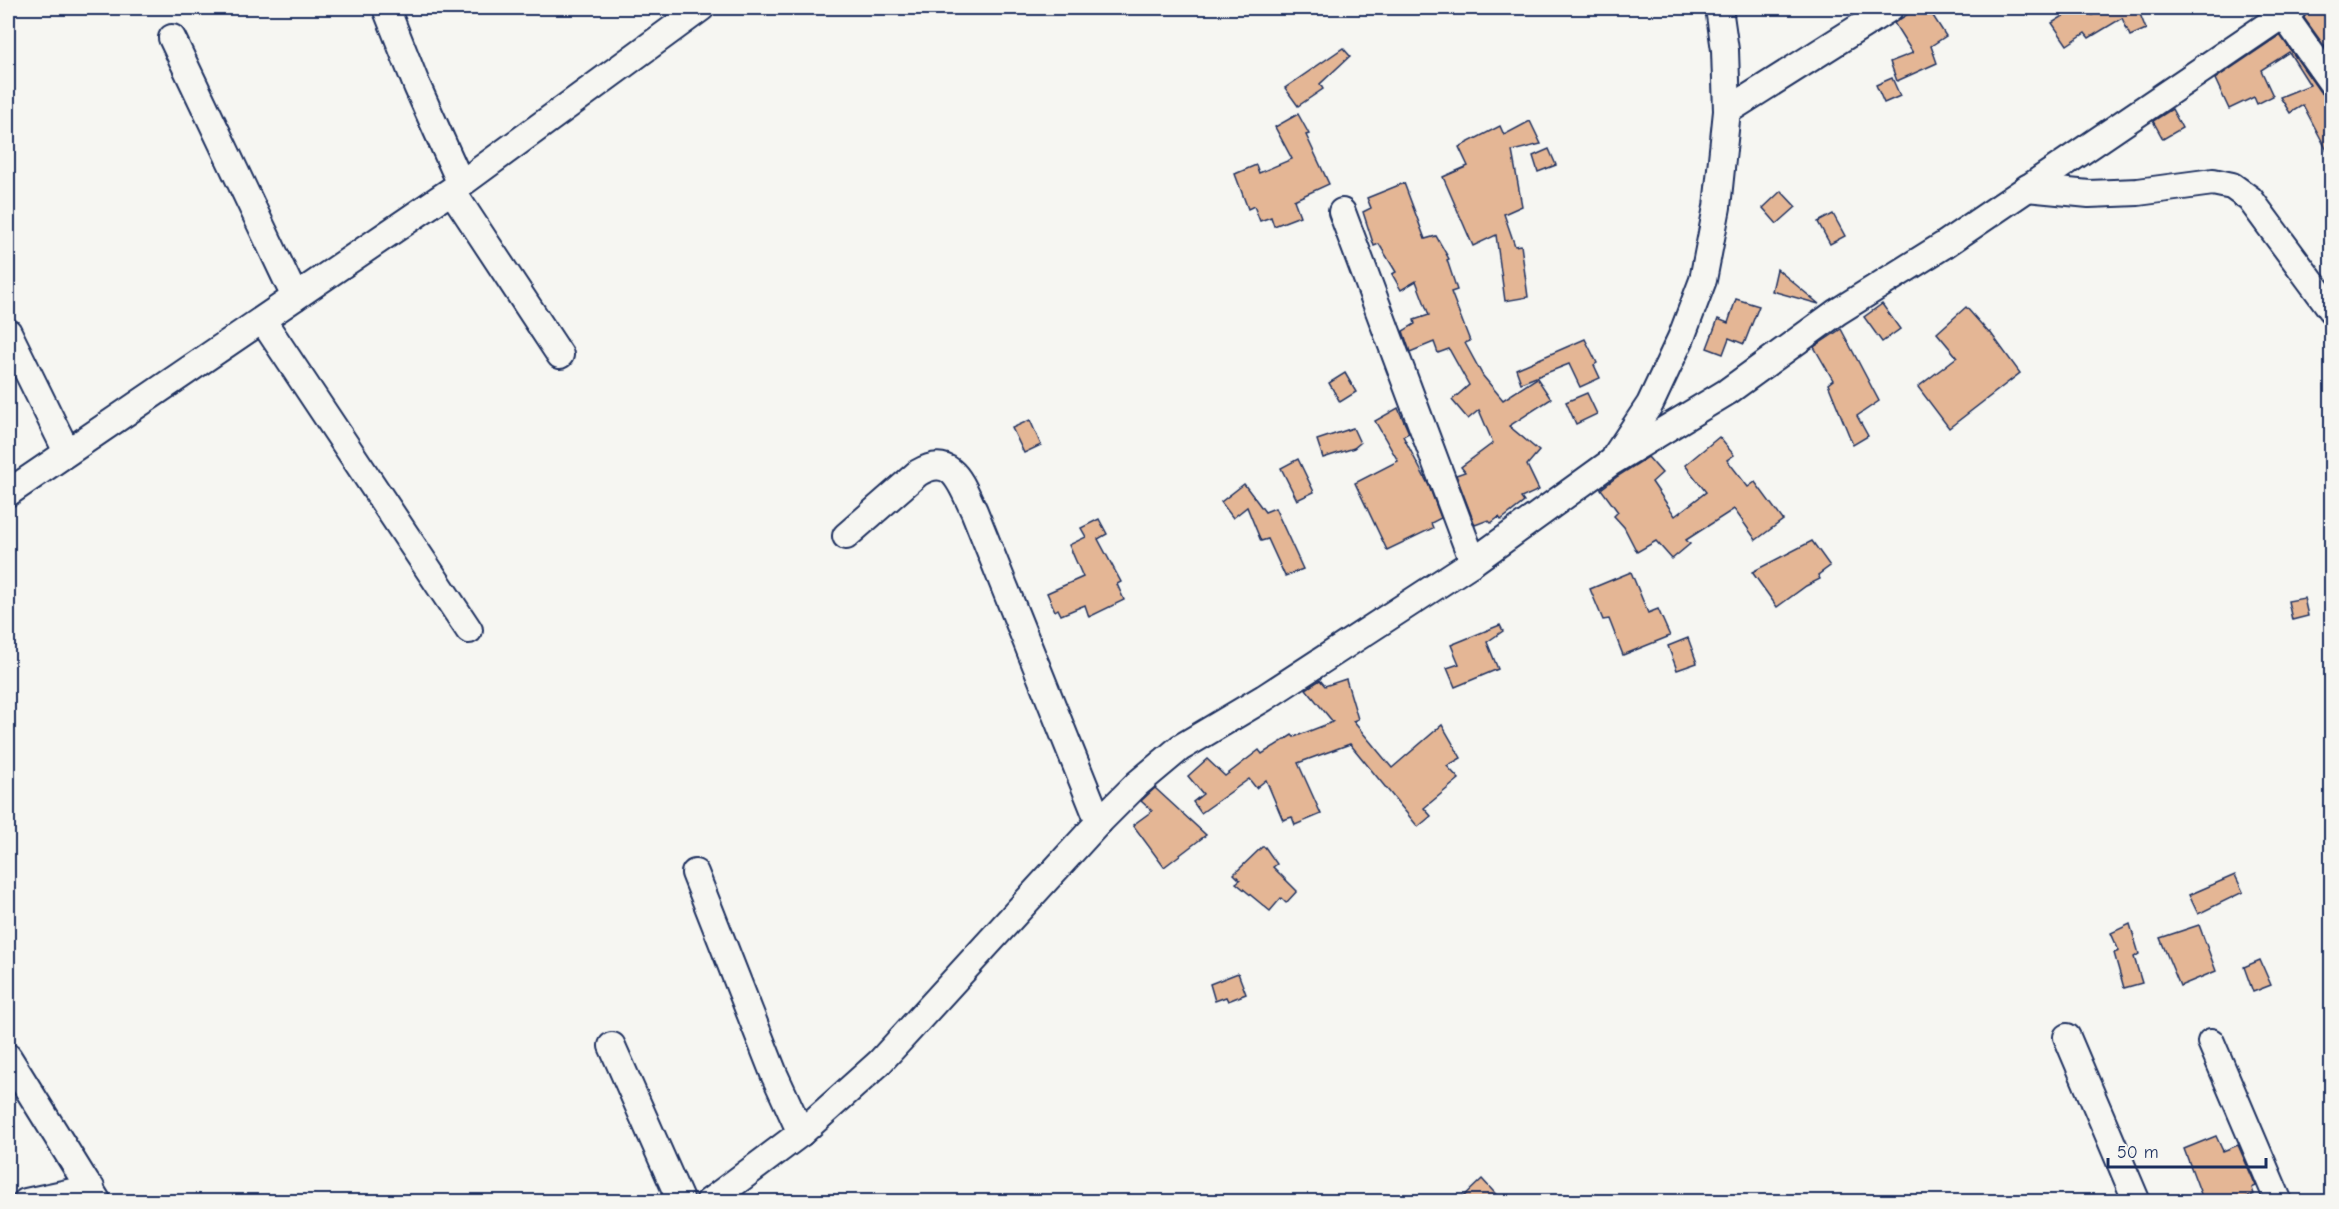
<svg xmlns="http://www.w3.org/2000/svg" width="2339" height="1209" viewBox="0 0 2339 1209" font-family="'Comic Neue',sans-serif">
<style>
.building{fill:#e4b695;stroke:#1b2f5e;stroke-width:1.5}
.lines{fill:none;stroke-linecap:round;stroke-linejoin:round}
.minor-casing{stroke:#1b2f5e;stroke-width:30}
.minor{stroke:#f6f6f2;stroke-width:26}
</style>
<rect width="100%" height="100%" fill="#f6f6f2"/>
<filter id="ink" filterUnits="userSpaceOnUse"><feTurbulence type="fractalNoise" baseFrequency=".0167" numOctaves="2"/><feDisplacementMap in="SourceGraphic" scale="12" xChannelSelector="R" yChannelSelector="G"/><feConvolveMatrix kernelMatrix="1 2 1 2 8 2 1 2 1" color-interpolation-filters="sRGB"/></filter>
<g filter="url(#ink)">
<g class="building">
<path d="M1917,8H1928L1946,36L1931,46L1937,63L1897,81L1890,62L1913,53L1894,23Z"/>
<path d="M2076,8H2088L2092,15L2111,8H2141L2138,9L2146,29L2130,36L2122,18L2089,38L2085,33L2067,45L2052,23Z"/>
<path d="M2308,8H2331V53L2330,54L2304,18Z"/>
<path d="M2280,35L2320,92L2329,97L2331,104V158L2303,105L2290,113L2280,97L2310,85L2289,52L2261,70L2273,96L2257,104L2254,97L2229,109L2215,79Z"/>
<path d="M1343,48L1350,56L1320,84L1323,89L1298,106L1285,88Z"/>
<path d="M1892,78L1900,96L1884,103L1876,85Z"/>
<path d="M2172,109L2182,128L2163,139L2153,121Z"/>
<path d="M1298,114L1309,134L1306,135L1329,184L1294,200L1300,216L1274,226L1271,217L1260,221L1254,206L1248,209L1235,174L1256,165L1259,173L1292,159L1275,127Z"/>
<path d="M1530,121L1541,144L1512,151L1522,206L1504,214L1515,246L1521,245L1528,297L1505,301L1496,235L1473,246L1443,177L1468,166L1459,147L1500,126L1504,135Z"/>
<path d="M1549,149L1556,165L1538,172L1533,156Z"/>
<path d="M1404,183L1425,239L1436,236L1449,259L1447,260L1457,290L1451,292L1470,341L1465,343L1483,376L1503,400L1537,378L1551,399L1509,426L1539,451L1527,465L1539,490L1521,498L1524,502L1501,520L1499,517L1491,523L1488,520L1475,525L1456,475L1465,472L1461,467L1493,443L1479,410L1468,419L1452,400L1469,385L1449,349L1438,353L1434,342L1410,352L1403,331L1415,324L1414,320L1429,315L1416,281L1401,290L1392,274L1396,272L1379,244L1374,246L1363,212L1371,208L1367,198Z"/>
<path d="M1781,191L1796,207L1777,224L1763,208Z"/>
<path d="M1833,214L1845,236L1830,244L1818,222Z"/>
<path d="M1777,269L1819,304L1772,291Z"/>
<path d="M1736,299L1759,306L1744,344L1729,338L1723,354L1707,348L1718,319L1728,323Z"/>
<path d="M1882,304L1900,329L1882,342L1864,317Z"/>
<path d="M1966,307L1989,333L1990,332L2020,373L1949,428L1918,387L1957,357L1937,333Z"/>
<path d="M1841,329L1879,401L1857,416L1868,436L1853,445L1828,384L1833,380L1814,347Z"/>
<path d="M1585,339L1597,363L1594,365L1600,378L1580,387L1569,364L1521,383L1516,369Z"/>
<path d="M1345,373L1356,392L1340,402L1329,383Z"/>
<path d="M1587,393L1597,414L1576,424L1566,402Z"/>
<path d="M1398,408L1409,433L1403,436L1429,486L1441,518L1431,523L1433,528L1387,550L1355,483L1398,461L1375,421Z"/>
<path d="M1030,420L1041,445L1024,453L1012,428Z"/>
<path d="M1353,428L1360,443L1354,448L1323,458L1317,440Z"/>
<path d="M1719,437L1734,455L1727,460L1748,487L1755,482L1783,520L1756,540L1734,509L1686,540L1690,544L1672,559L1656,541L1637,552L1624,527L1614,516L1618,512L1601,489L1618,476L1648,457L1662,473L1652,482L1675,516L1706,492L1685,465Z"/>
<path d="M1298,459L1314,492L1297,500L1281,468Z"/>
<path d="M1244,484L1265,512L1275,508L1303,569L1285,576L1268,539L1261,541L1247,507L1233,518L1221,502Z"/>
<path d="M1099,519L1107,534L1098,539L1121,582L1117,584L1124,600L1089,617L1085,605L1061,615L1058,609L1055,611L1047,593L1083,577L1069,545L1086,537L1081,528Z"/>
<path d="M1812,541L1830,566L1818,575L1820,579L1806,586L1777,607L1752,572Z"/>
<path d="M1631,572L1648,613L1658,609L1670,636L1623,655L1609,619L1603,620L1590,589Z"/>
<path d="M2304,598L2308,616L2292,620L2288,601Z"/>
<path d="M1500,625L1503,631L1487,642L1498,669L1455,687L1447,668L1459,664L1451,645Z"/>
<path d="M1688,638L1697,663L1677,670L1668,646Z"/>
<path d="M1346,679L1358,719L1353,721L1392,768L1442,725L1461,758L1447,766L1459,779L1424,808L1431,816L1418,827L1350,744L1298,763L1321,814L1295,825L1292,817L1283,820L1266,780L1256,788L1249,779L1201,813L1193,802L1203,794L1188,776L1207,759L1225,776L1259,750L1262,754L1292,735L1294,737L1333,722L1306,689L1320,680L1325,686Z"/>
<path d="M1155,788L1206,835L1164,867L1133,825L1152,811L1141,801Z"/>
<path d="M1262,847H1265L1277,864L1273,867L1297,891L1286,903L1281,898L1270,911L1236,883L1240,880L1234,874Z"/>
<path d="M2235,875L2243,892L2198,914L2189,895Z"/>
<path d="M2130,924L2139,954L2134,957L2142,983L2124,988L2114,953L2119,951L2111,933Z"/>
<path d="M2199,925L2216,971L2180,986L2160,938Z"/>
<path d="M2260,960L2271,985L2253,992L2244,967Z"/>
<path d="M1238,973L1246,994L1228,1001L1226,997L1215,1001L1210,984Z"/>
<path d="M2216,1136L2223,1151L2238,1145L2256,1186L2252,1188L2254,1194L2236,1202H2204L2184,1149Z"/>
<path d="M1482,1179L1503,1202H1458Z"/>
</g>
<g class="lines">
<g class="minor-casing">
<g id="minor">
<path d="M386,8L417,86L461,184"/>
<path d="M2283,14L2332,83"/>
<path d="M172,38L295,297"/>
<path d="M1727,111L1890,8"/>
<path d="M2027,188L2089,194L2138,192L2213,182L2232,186L2250,199L2332,310"/>
<path d="M452,191L560,355"/>
<path d="M1342,212L1473,562"/>
<path d="M263,321L469,630"/>
<path d="M8,332L67,452"/>
<path d="M1616,455L1650,404L1681,338L1703,280L1717,207L1727,111L1725,50L1719,8"/>
<path d="M8,493L461,184L701,8"/>
<path d="M846,536L918,473C953,452 961,485 974,511L1099,822"/>
<path d="M695,873L774,1074L801,1133"/>
<path d="M2067,1037L2137,1202"/>
<path d="M2211,1042L2279,1202"/>
<path d="M612,1046L681,1202"/>
<path d="M8,1057L98,1202"/>
<path d="M26,1202L91,1188"/>
<path d="M709,1202L801,1133L879,1063L1099,822L1137,784L1180,748L1264,698L1473,562L1610,463L1727,392L1837,312L1944,245L2293,8"/>
</g>
</g>
<use href="#minor" class="minor"/>
</g>
</g>
<rect width="2339" height="1209" fill="none" stroke="#f6f6f2" stroke-width="30"/>
<rect x="15" y="15" width="2309" height="1179" fill="none" stroke="#1b2f5e" stroke-width="2" filter="url(#ink)"/>
<path d="M2108 1158v9h158v-9" fill="none" stroke="#1b2f5e" stroke-width="3"/>
<text x="2117" y="1158" font-size="18" fill="#1b2f5e" stroke="#f6f6f2" stroke-width="4.5" paint-order="stroke">50 m</text>
</svg>
